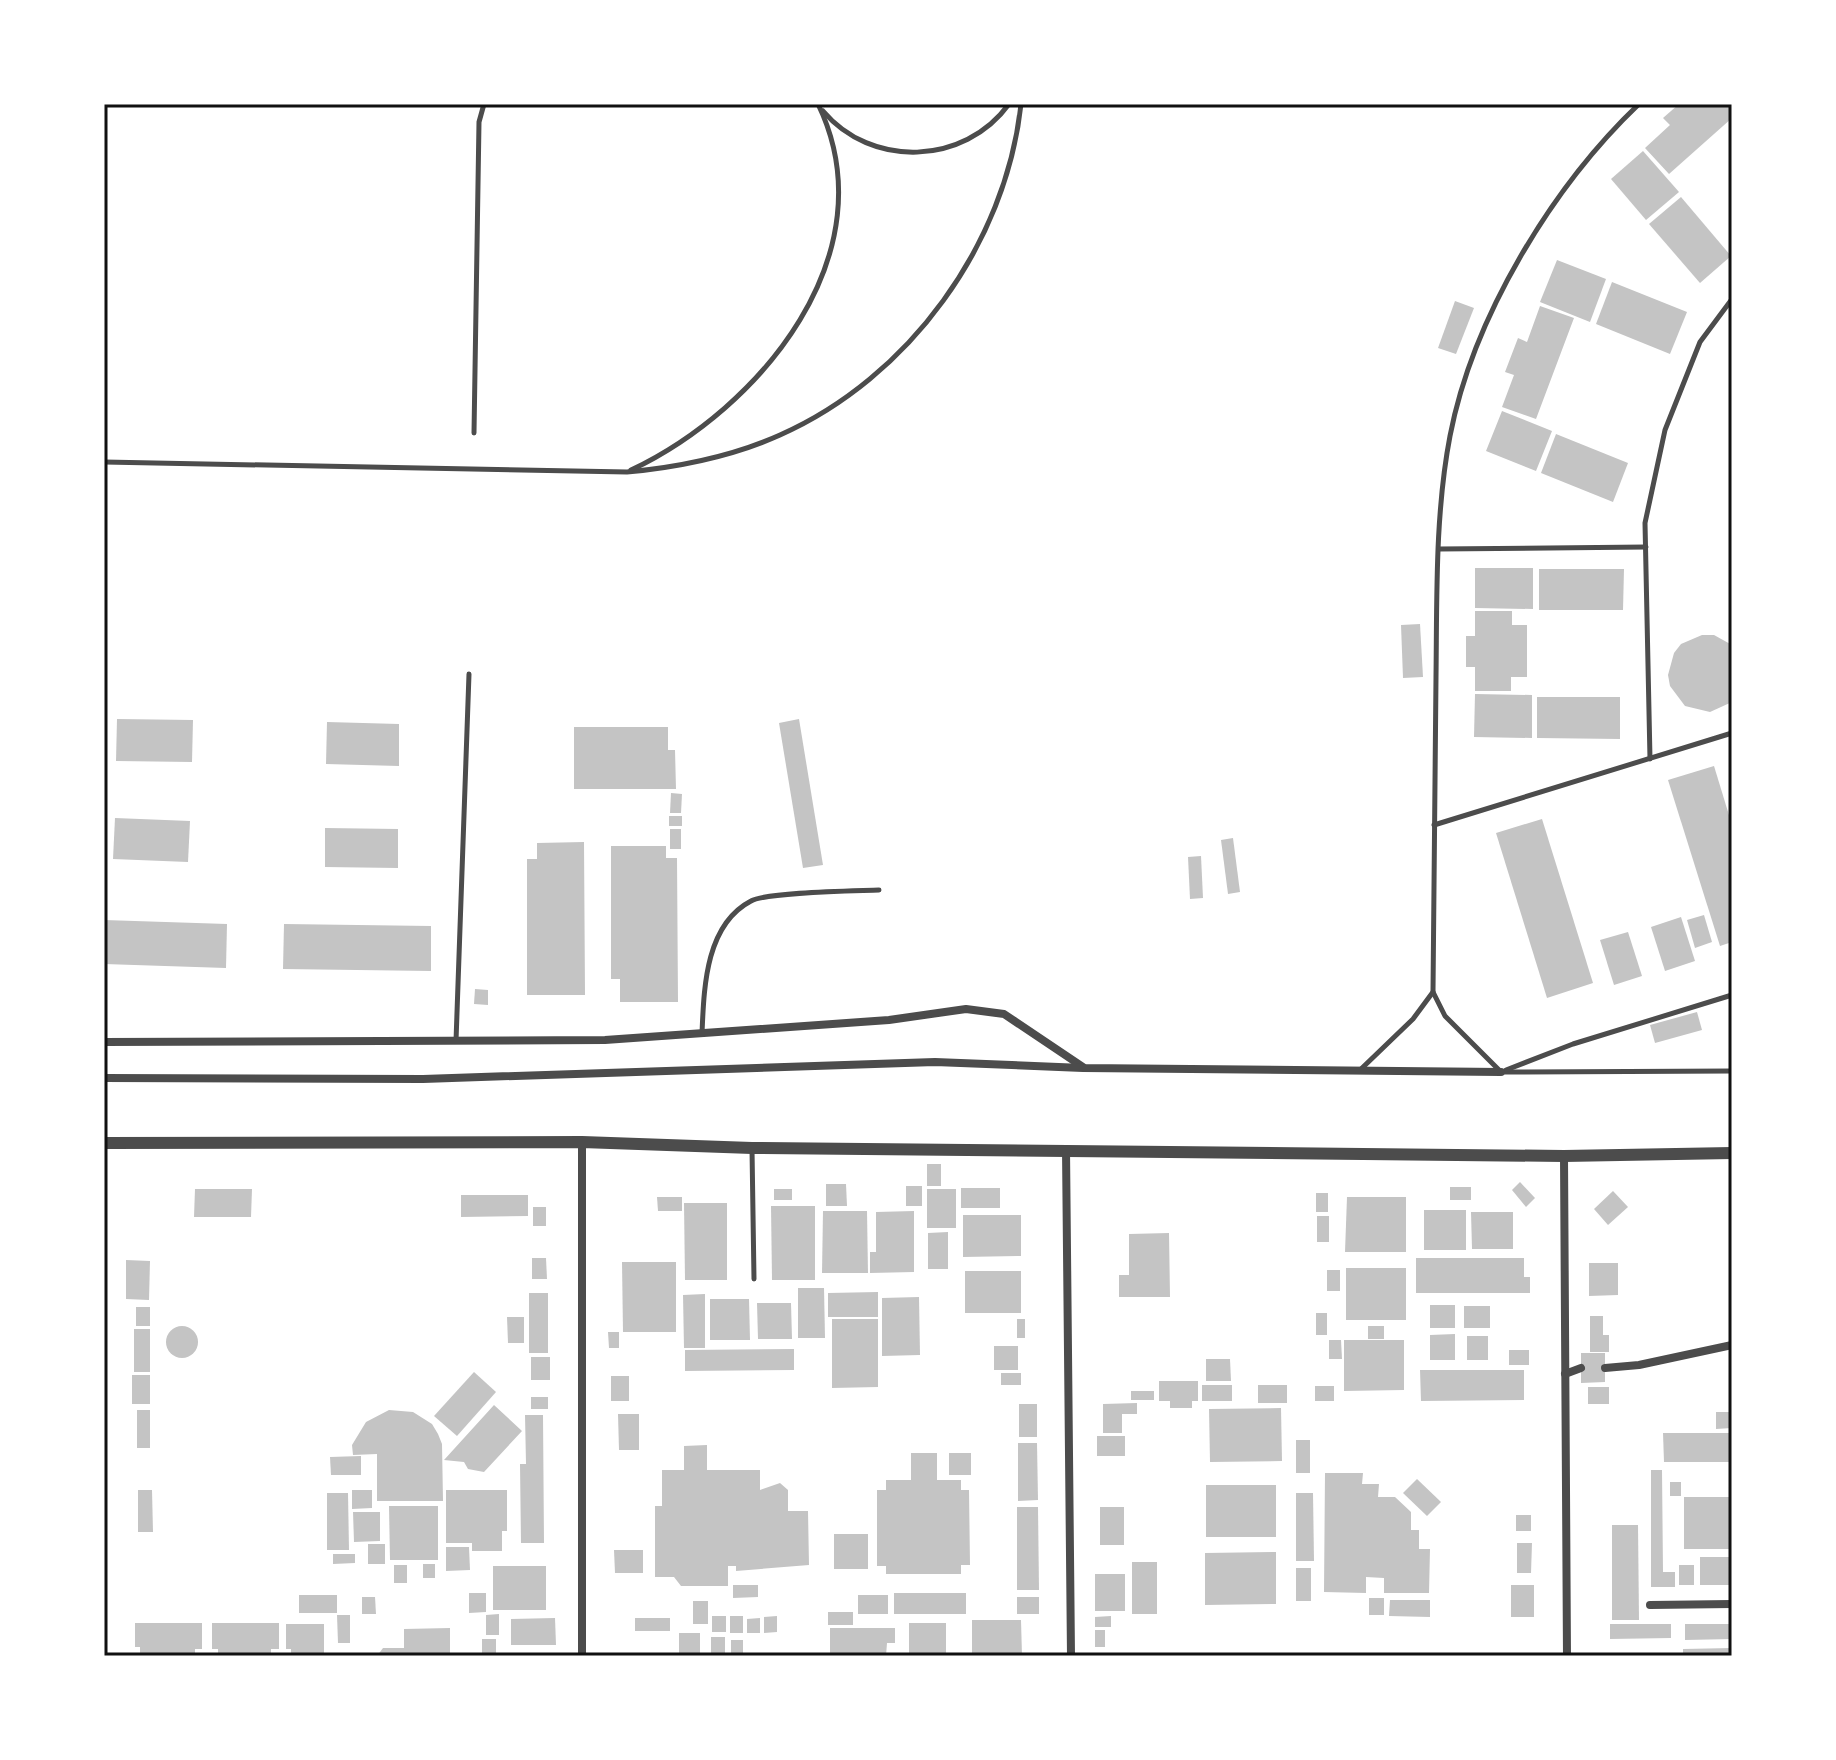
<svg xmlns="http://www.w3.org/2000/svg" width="1836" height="1760" viewBox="0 0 1836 1760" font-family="'Open Sans',sans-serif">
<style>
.building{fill:#c4c4c4}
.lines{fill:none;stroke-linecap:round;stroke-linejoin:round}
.service{stroke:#4c4c4c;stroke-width:5}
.minor{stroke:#4c4c4c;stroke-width:8}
.tertiary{stroke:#4c4c4c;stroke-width:12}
.neatline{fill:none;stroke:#111;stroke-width:3}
</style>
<rect width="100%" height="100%" fill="#fff"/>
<g class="building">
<path d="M1679,104H1732V118L1669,174L1645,148L1670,125L1663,118Z"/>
<path d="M1643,151L1679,192L1646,220L1611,179Z"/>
<path d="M1681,197L1731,256L1700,283L1649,224Z"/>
<path d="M1557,260L1606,279L1590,322L1540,302Z"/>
<path d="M1612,282L1687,312L1670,354L1596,324Z"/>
<path d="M1455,301L1474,308L1456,354L1438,348Z"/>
<path d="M1540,306L1574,318L1536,419L1502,407L1514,375L1505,372L1518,338L1527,342Z"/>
<path d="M1502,411L1552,431L1536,471L1486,451Z"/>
<path d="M1556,434L1628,463L1613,502L1541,473Z"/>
<path d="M1475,568H1533V609L1475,608Z"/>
<path d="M1539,569H1624L1623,610H1539Z"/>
<path d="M1475,611H1512V625H1527V677H1511V691H1475V667H1466V636H1475Z"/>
<path d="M1420,624L1423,677L1403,678L1401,625Z"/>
<path d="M1702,635H1714L1732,645V702L1710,712L1685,706L1670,686L1668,675L1674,653L1681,644Z"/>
<path d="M1475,694L1532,695V738L1474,737Z"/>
<path d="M1537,697H1620V739L1537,738Z"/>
<path d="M117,719L193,720L192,762L116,761Z"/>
<path d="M799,719L823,865L803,868L779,723Z"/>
<path d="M327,722L399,724V766L326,764Z"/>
<path d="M574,727H668V750H675L676,789H574Z"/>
<path d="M1714,766L1732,825V942L1720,946L1668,780Z"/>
<path d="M671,793L682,794L681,813H670Z"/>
<rect x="669" y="816" width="13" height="10"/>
<path d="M115,818L190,821L188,862L113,859Z"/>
<path d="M1542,819L1593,983L1547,998L1496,833Z"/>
<path d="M325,828L398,829V868L325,867Z"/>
<rect x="670" y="829" width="11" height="20"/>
<path d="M1233,838L1240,892L1228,894L1221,840Z"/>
<path d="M584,842L585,995H527V859H537V843Z"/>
<path d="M611,846H666V858H677L678,1002H620V979H611Z"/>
<path d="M1201,856L1203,898L1190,899L1188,857Z"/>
<path d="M1704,915L1712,942L1695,948L1687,920Z"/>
<path d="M1681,917L1695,961L1665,971L1651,927Z"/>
<path d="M104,920L227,924L226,968L104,964Z"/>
<path d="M284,924L431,926V971L283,969Z"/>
<path d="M1628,932L1642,976L1614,985L1600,940Z"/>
<path d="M475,989L488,990V1005L474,1004Z"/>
<path d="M1697,1012L1702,1030L1655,1043L1650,1025Z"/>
<rect x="927" y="1164" width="14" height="22"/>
<path d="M1520,1182L1535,1198L1526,1207L1512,1190Z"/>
<path d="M826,1184H846L847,1206H826Z"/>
<rect x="906" y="1186" width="16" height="20"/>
<rect x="1450" y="1187" width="21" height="13"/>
<rect x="961" y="1188" width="39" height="20"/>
<path d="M195,1189H252L251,1217H194Z"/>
<rect x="774" y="1189" width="18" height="11"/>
<rect x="927" y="1189" width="29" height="39"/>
<path d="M1613,1191L1628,1207L1608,1225L1594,1209Z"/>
<rect x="1316" y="1193" width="12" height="19"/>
<path d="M461,1195H528V1216L461,1217Z"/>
<path d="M657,1197H682V1211H658Z"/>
<path d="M1347,1197H1406V1252H1345Z"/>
<path d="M684,1203H727V1280H685Z"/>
<path d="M771,1206H815V1280H772Z"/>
<rect x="533" y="1207" width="13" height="19"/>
<rect x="1424" y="1210" width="42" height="40"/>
<path d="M823,1211H867L868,1273H822Z"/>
<path d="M914,1211V1272L870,1273V1252H876V1212Z"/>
<path d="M1471,1212H1513V1249H1472Z"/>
<path d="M963,1215H1021V1256L963,1257Z"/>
<rect x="1317" y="1216" width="12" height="26"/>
<path d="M948,1232V1269H928V1233Z"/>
<path d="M1169,1233L1170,1297H1119V1275H1129V1234Z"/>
<path d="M532,1258H546L547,1279H532Z"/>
<path d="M1416,1258H1524V1277H1530V1293H1416Z"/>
<path d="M126,1260L150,1261L149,1300L126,1299Z"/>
<path d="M622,1262H676V1332H623Z"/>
<path d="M1589,1263H1618V1295L1589,1296Z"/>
<rect x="1346" y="1268" width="60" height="52"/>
<rect x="1327" y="1270" width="13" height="21"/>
<rect x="965" y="1271" width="56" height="42"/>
<path d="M798,1288H824L825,1338H798Z"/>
<path d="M878,1292V1317H828V1293Z"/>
<rect x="529" y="1293" width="19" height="60"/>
<path d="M705,1294V1348H684L683,1295Z"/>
<path d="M919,1297L920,1355L882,1356V1298Z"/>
<path d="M710,1299H749L750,1340H710Z"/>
<path d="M757,1303H791L792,1339H758Z"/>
<rect x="1430" y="1305" width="25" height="23"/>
<rect x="1464" y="1306" width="26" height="22"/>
<rect x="136" y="1307" width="14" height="19"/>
<rect x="1316" y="1313" width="11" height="22"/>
<path d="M1590,1316H1603V1335H1609V1352H1590Z"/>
<path d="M507,1317H524V1343H508Z"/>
<path d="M832,1319H878V1387L832,1388Z"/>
<rect x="1017" y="1319" width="8" height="19"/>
<rect x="1368" y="1326" width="16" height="13"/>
<circle cx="182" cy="1342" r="16"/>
<rect x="134" y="1329" width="16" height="43"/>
<path d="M608,1332H619V1348H609Z"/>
<path d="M1455,1334V1360H1430V1335Z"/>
<rect x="1467" y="1336" width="21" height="24"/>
<path d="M1329,1340H1341L1342,1359H1329Z"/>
<path d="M1344,1340H1404V1390L1344,1391Z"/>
<rect x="994" y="1346" width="24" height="24"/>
<path d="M794,1349V1370L685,1371V1350Z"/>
<rect x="1509" y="1350" width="20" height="15"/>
<path d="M1581,1353H1605V1382L1581,1383Z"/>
<rect x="531" y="1357" width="19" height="23"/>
<path d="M1206,1359H1230L1231,1381H1206Z"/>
<path d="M1420,1370H1524V1400L1421,1401Z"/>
<path d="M474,1372L496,1392L457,1436L434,1416Z"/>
<rect x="1001" y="1373" width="20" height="12"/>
<rect x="132" y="1375" width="18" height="29"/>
<rect x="611" y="1376" width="18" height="25"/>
<path d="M1159,1381H1198V1401H1192V1408H1170V1401H1159Z"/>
<rect x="1202" y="1385" width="30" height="16"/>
<rect x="1258" y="1385" width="29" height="18"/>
<rect x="1315" y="1386" width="19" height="15"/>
<rect x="1588" y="1387" width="21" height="17"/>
<rect x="1131" y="1391" width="23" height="9"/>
<rect x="531" y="1397" width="17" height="12"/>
<path d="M1137,1403V1414H1122V1433H1103V1404Z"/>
<rect x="1019" y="1404" width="18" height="33"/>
<path d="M494,1405L522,1431L484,1472L468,1469L464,1462L444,1460Z"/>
<path d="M1281,1408L1282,1461L1210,1462L1209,1409Z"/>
<rect x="137" y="1410" width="13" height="38"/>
<path d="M389,1410L413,1412L432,1424L438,1434L442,1444L443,1501H377V1454L353,1455L352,1445L366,1422Z"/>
<path d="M1716,1412H1732V1428L1716,1429Z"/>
<path d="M618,1414H639V1450H619Z"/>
<path d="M525,1415H543L544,1543H521L520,1464H526Z"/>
<path d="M1663,1433H1732V1462H1664Z"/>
<rect x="1097" y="1436" width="28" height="20"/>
<rect x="1296" y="1440" width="14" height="33"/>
<path d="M1018,1443H1037L1038,1500L1018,1501Z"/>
<path d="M707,1445V1470H760V1490L780,1483L788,1490V1511H808L809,1565L736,1571V1566H728V1586H681L674,1577H655V1506H662V1470H684V1446Z"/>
<path d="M911,1453H937V1480H961V1490H969L970,1565H961V1574H886V1566H877V1490H886V1480H911Z"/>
<rect x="949" y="1453" width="22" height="22"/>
<path d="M361,1456V1475H331L330,1457Z"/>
<path d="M1651,1470H1662L1663,1572H1675V1587H1651Z"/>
<path d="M1325,1473H1363L1362,1484H1379L1378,1497H1395L1411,1512V1530H1419V1549H1430L1429,1593H1384V1578L1366,1577V1593L1324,1592Z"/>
<path d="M1417,1479L1441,1502L1427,1516L1403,1493Z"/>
<rect x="1670" y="1482" width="11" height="14"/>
<rect x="1206" y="1485" width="70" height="52"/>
<path d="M138,1490H152L153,1532H138Z"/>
<path d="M352,1490H372V1508L352,1509Z"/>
<path d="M446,1490H507V1531H502V1551H472V1543H446Z"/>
<path d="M327,1493H348L349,1550H327Z"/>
<path d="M1296,1493H1313L1314,1561H1296Z"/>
<rect x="1684" y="1497" width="48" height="52"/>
<path d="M389,1506H438V1560H390Z"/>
<path d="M1017,1507H1038L1039,1590H1017Z"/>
<rect x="1100" y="1507" width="24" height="38"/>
<path d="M353,1512H380V1541L354,1542Z"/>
<rect x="1516" y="1515" width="15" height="16"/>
<path d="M1612,1525H1638L1639,1620H1612Z"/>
<rect x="834" y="1534" width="34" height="35"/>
<path d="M1517,1543H1532L1531,1573H1517Z"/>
<rect x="368" y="1544" width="17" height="20"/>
<path d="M446,1547H469L470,1570L446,1571Z"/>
<path d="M614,1550H643V1573H615Z"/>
<path d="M1276,1552V1604L1205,1605V1553Z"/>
<path d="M333,1554H355V1563L333,1564Z"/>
<rect x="1700" y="1557" width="30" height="28"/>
<rect x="1132" y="1562" width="25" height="52"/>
<rect x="423" y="1564" width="12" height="14"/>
<rect x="394" y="1565" width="13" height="18"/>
<rect x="1679" y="1565" width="15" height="20"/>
<rect x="493" y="1566" width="53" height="44"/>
<rect x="1296" y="1568" width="15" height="33"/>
<rect x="1095" y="1574" width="30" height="37"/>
<path d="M733,1585H758V1597L733,1598Z"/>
<rect x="1511" y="1585" width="23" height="32"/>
<path d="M469,1593H486V1612L469,1613Z"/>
<rect x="894" y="1593" width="72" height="21"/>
<rect x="299" y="1595" width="38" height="18"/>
<rect x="858" y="1595" width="30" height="19"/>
<path d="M362,1597H375L376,1614H362Z"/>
<rect x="1017" y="1597" width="22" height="17"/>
<rect x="1369" y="1598" width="15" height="17"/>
<path d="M1390,1600H1430V1617L1389,1616Z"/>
<rect x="693" y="1601" width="15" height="23"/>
<rect x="828" y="1612" width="25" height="13"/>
<path d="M499,1614V1635H486V1615Z"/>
<path d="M337,1615H350V1643H338Z"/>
<rect x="712" y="1616" width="14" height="16"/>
<rect x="730" y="1616" width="13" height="17"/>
<path d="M777,1616V1632L764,1633V1617Z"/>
<path d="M1111,1616V1627H1095V1617Z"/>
<path d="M555,1618L556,1645H511V1619Z"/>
<rect x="635" y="1618" width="35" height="13"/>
<path d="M760,1618V1633H747V1619Z"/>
<path d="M972,1620H1021L1022,1656H972Z"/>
<path d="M135,1623H202V1649H195V1656H140V1647H135Z"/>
<path d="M212,1623H279V1649H271V1656H218V1649H212Z"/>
<rect x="909" y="1623" width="37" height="33"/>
<path d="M286,1624H324V1656H291V1649H286Z"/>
<path d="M1610,1624H1671V1638L1610,1639Z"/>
<path d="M1685,1624H1732V1639L1685,1640Z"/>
<path d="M450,1628V1656H377L383,1648H404V1629Z"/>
<path d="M830,1628H895V1643H887L886,1656H830Z"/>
<rect x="1095" y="1630" width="10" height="17"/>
<rect x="679" y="1633" width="21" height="23"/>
<rect x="711" y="1637" width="14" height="18"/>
<rect x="482" y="1639" width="14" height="17"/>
<rect x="731" y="1640" width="12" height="16"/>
<path d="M1732,1648V1656H1683V1649Z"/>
</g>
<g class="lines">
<g class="service">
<path d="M1639,104C1552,187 1473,317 1450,436C1435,514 1437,598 1436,677C1435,782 1434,887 1433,992L1445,1016L1501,1072L1732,1071"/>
<path d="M823,111C871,168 964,166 1009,104"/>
<path d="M474,433L479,122L484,104"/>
<path d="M104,462L627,472C680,467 731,457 780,435C909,378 1006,244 1021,104"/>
<path d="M631,470C760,409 890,253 818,104"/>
<path d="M1439,549L1646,547"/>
<path d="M1650,759L1645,523L1665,430L1700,342L1732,299"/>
<path d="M1434,825L1732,733"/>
<path d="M702,1033C704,989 705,925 751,901C767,892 856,891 879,890"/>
<path d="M456,1041L469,674"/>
<path d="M1360,1070L1413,1019L1433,992"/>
<path d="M1506,1070L1573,1044L1732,995"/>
<path d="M752,1149L754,1279"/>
</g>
<g class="minor">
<path d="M104,1042L605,1040L889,1020L966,1009L1004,1014L1083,1067"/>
<path d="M104,1078L423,1079L935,1062L1083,1068L1501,1072"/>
<path d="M582,1142V1656"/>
<path d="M1066,1149L1071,1656"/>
<path d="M1564,1156L1567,1656"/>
<path d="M1605,1368L1639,1365L1732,1345"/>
<path d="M1565,1374L1581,1368"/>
<path d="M1650,1605L1732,1604"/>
</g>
<path class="tertiary" d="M104,1143L582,1142L752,1148L1564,1156L1732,1153"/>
</g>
<rect width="1836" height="1760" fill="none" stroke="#ffffff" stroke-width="212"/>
<rect x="106" y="106" width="1624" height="1548" class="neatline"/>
</svg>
